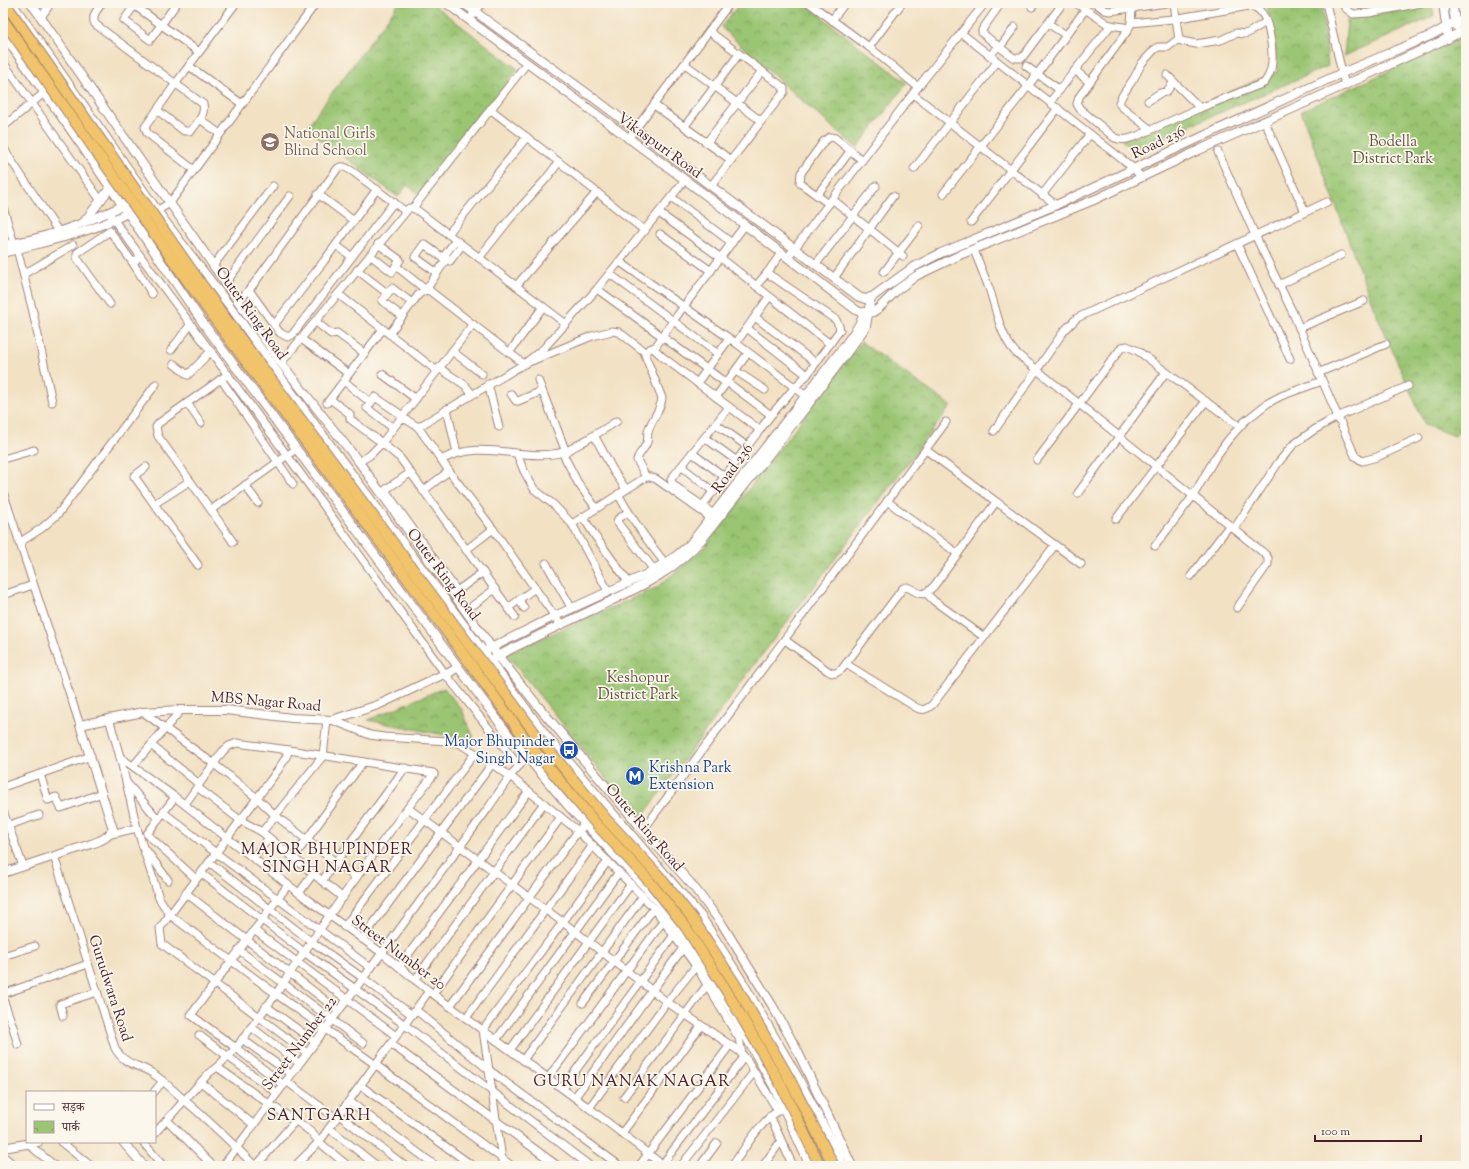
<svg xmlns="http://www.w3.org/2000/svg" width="1469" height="1169" viewBox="0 0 1469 1169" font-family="'Sorts Mill Goudy','Noto Serif Devanagari',serif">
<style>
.park{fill:url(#park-crowns);stroke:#72724e}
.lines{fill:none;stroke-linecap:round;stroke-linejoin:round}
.minor-casing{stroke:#9e8077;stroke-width:9}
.tertiary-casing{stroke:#9e8077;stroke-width:10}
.minor{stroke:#fff;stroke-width:7}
.tertiary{stroke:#fff;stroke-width:8}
.primary-bridge-casing{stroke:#9e8077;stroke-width:12;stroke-linecap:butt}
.primary-bridge{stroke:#f1c36a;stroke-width:10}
.labels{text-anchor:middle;stroke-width:3.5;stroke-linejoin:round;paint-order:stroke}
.education-label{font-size:15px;fill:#785e54;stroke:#fbf7ec;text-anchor:start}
.park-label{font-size:15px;fill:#625140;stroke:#fbf7ec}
.street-label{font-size:15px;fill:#4a1f2b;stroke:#fbf7ec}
.transit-label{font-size:15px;fill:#164399;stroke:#fbf7ec;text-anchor:end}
.neighbourhood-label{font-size:16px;letter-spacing:1px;fill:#4a1f2b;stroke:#fbf7ec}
</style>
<defs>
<pattern id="park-crowns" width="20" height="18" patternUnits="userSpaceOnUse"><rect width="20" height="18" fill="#9ac572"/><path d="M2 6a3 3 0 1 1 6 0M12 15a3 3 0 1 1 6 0" fill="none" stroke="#809f5e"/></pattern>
</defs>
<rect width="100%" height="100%" fill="#fbf7ec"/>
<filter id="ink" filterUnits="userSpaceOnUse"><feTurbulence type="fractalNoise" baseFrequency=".025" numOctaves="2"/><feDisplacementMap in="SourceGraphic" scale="8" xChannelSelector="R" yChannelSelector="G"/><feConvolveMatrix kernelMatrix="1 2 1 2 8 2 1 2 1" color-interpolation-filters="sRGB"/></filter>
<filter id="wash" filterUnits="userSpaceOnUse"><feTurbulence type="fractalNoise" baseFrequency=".012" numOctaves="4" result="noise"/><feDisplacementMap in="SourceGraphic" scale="16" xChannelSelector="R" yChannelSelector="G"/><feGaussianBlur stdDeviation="0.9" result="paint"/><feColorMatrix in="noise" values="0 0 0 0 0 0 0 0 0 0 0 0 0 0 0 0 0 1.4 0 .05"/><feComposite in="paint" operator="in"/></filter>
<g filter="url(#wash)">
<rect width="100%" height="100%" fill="#f2e1c3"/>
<g class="park">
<path d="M399,3H431L518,69L423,197L407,185L398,197L306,128Z"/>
<path d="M740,3H804L907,83L857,148L784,85L721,27Z"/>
<path d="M1267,3H1322L1328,66L1133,150L1121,140L1278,71Z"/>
<path d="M1428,3H1432L1434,16L1344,56L1347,21Z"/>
<path d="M1466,36V418L1455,436L1425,425L1373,306L1301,111Z"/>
<path d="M861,342L951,406L755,664L640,820L506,654L656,588L703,549Z"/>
<path d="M444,688L462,710L475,741L368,720Z"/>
</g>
</g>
<g filter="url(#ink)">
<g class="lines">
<g class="minor-casing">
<g id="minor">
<path d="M102,3C97,10 91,16 95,24L203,104C206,115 197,122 192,130L189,131H184L157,110"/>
<path d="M131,3L199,52"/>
<path d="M809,3L869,47L918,87"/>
<path d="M1076,3L1109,25L1124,27"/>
<path d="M1095,3L1105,10L1110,11L1166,3"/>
<path d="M1174,3L1179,40"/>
<path d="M1326,3L1345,86"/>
<path d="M1343,3L1345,8L1353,14L1369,13L1421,3"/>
<path d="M134,6L124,20L150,40L177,3"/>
<path d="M1032,7L1035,3"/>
<path d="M41,17L51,3"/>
<path d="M469,20L482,3"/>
<path d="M832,20L845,3"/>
<path d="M1131,23L1173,19L1249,6C1253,7 1257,7 1260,11C1270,21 1275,58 1270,72C1269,76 1267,79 1264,83L1200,108L1137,136C1129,139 1123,141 1115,138L1080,109L1077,104L1079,97L1128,30L1131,23L1132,9"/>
<path d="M1052,26L1066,35"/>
<path d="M709,31L779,84L784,88V92L711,186"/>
<path d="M961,33L1090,134L1133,168L1141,177"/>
<path d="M998,46L982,33V30L1001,3"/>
<path d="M869,47L902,3"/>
<path d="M1000,47L1015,27"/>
<path d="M990,56L998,46L1014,58H1022L1063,3"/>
<path d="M3,62L101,201"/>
<path d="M685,64L761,121"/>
<path d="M189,66L242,104"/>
<path d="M1026,66L1060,90"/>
<path d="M1075,70L1087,80"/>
<path d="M1167,75L1200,108"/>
<path d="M913,94L1056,205"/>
<path d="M1148,101L1160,93L1166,92L1174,82"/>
<path d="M1050,102L1111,25"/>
<path d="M654,105L731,160"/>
<path d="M490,109L559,162L645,231"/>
<path d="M200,119L220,134"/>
<path d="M1265,122L1305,212"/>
<path d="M685,126L739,54"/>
<path d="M3,127L44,93"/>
<path d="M1151,130L1121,106L1119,103L1122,96L1134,78L1142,63L1154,50L1158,47H1168L1177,40L1196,44L1221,40L1236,33L1244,34L1248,33L1266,22"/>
<path d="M628,139L730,3"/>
<path d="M707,142L762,71"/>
<path d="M3,145L7,154L58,231"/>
<path d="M1218,152L1255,235L1292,311L1355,456L1362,461L1377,457L1419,438"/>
<path d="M914,169L997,62"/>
<path d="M194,170L147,133L145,127L176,83L236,3"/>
<path d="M318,194L354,221"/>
<path d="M943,194L1029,85L1085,10"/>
<path d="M817,195L851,150"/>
<path d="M1042,195L1090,134"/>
<path d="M671,197L732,243"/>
<path d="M832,199L903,256"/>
<path d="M829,204L800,183L801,173L824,141L830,137L835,138L862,160"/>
<path d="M3,207L14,244"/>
<path d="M413,208L527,63"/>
<path d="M158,210L170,203L316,3"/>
<path d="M659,213L721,258L830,344"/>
<path d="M111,216L314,492L446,675L519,766"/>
<path d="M971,222L1058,108"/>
<path d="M745,225L673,321L654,349L664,358L760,430"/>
<path d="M448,234L527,137"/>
<path d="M660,234L711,271"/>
<path d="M456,240L444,256L450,261L462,245"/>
<path d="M1237,244L1290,359"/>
<path d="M336,245L352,257"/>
<path d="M17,249L33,312L52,402"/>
<path d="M974,250C979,263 985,277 990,291C997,312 1000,336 1016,353L1265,554L1268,558V564L1237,608"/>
<path d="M370,255L392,272L400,260L378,244"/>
<path d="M788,257L918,87L985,3"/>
<path d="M479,258L509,220L546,179L559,162"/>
<path d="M136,260L133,263L152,294"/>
<path d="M620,262L736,343L806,396"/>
<path d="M816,264L876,186"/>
<path d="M213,266L273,186"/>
<path d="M396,266L426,290L447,258"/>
<path d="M357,270L387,293"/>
<path d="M884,272L919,226"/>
<path d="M437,273L415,257L424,244L446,260"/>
<path d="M767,273L782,252"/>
<path d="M24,274L73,245"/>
<path d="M610,274L718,354"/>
<path d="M834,278L893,196"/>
<path d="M225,284L290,196"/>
<path d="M1279,285L1341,255"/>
<path d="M516,286L597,192"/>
<path d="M597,289L726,383"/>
<path d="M249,290L280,333L288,337L292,335L394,202"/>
<path d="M338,294L437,371"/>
<path d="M238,302L253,285L338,168C343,165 347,168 352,171L405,211"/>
<path d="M110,304L77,258V253L110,231L133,263"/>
<path d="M402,316L382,301L392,288L412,303"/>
<path d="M755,317L816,363"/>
<path d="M315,321L331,334L337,333L364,353"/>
<path d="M274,325L324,261L377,189"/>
<path d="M1299,328L1364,301"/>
<path d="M748,329L807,375"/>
<path d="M389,334L419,294L426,290L430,291L524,364L592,336L612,331L619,332L646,353"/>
<path d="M300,338L349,374"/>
<path d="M736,343L769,297"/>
<path d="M171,350L191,324"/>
<path d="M452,351L482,374"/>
<path d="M509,353L543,307"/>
<path d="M281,363L409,208H413L418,211L566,324"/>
<path d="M174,364L188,375L211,351"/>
<path d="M439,368L465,385L472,394"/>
<path d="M736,371L765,390"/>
<path d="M1318,373L1386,344"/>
<path d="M228,374L159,423L156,427L158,436L211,510L296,449"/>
<path d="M382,374L416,399"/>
<path d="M221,379L293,484"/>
<path d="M538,380L566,452"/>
<path d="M344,381L371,403"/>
<path d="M727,382L771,415"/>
<path d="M697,383L729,339"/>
<path d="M488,384L499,427"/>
<path d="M511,394L516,401H518L542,391"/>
<path d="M716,397L748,353"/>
<path d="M330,399L350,414V419L382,443L400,458L515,617"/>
<path d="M187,403L201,423"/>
<path d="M327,403L383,329"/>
<path d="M447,409L457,453"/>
<path d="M401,419L407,420L418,427L449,471L493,529L561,625"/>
<path d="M716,424L748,447"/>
<path d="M418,427L524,364L544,348L597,289L684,181"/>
<path d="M393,428L367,408L375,397L403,416"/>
<path d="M994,431L1064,331L1077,318L1327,202"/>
<path d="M594,435L614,472L626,489"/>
<path d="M705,438L737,461"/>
<path d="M926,450L1081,564"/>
<path d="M562,452L578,483L596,508"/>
<path d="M692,453L725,477"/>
<path d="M517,454L524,471L534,489L554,505L572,524L608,591"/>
<path d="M3,459L34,450"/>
<path d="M441,460C484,437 522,463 564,452C570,450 575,446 581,443C593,436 605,429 617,421"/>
<path d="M1037,460L1115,356L1122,347L1127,346L1138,351L1239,426"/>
<path d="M359,462L370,455L382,443L473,324"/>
<path d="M146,467L134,476L198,565"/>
<path d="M682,467L714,492"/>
<path d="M410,473L385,490L457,591L483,572"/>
<path d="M646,477L637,460C638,454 644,450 646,444C649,440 647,436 648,432C651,419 661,411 662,398L645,355L649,349L655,347"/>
<path d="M245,485L258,503"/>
<path d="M423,491L449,471"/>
<path d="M3,492L80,725"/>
<path d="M1078,493L1166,372"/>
<path d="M618,494C632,519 647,541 665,563"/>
<path d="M887,501L958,554"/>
<path d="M154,504L190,481"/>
<path d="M703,505L771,415L795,387L807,375L840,330L839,326L836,320L767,273L756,286"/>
<path d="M211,510L233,542"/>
<path d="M628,512L618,519L617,522L654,570"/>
<path d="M714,515C701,503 684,495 672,483L671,479L729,407"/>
<path d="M583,517L595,536L629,583"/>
<path d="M1116,519L1206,401"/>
<path d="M572,524L646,477H650L656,479L711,518"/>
<path d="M1234,529L1278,463L1293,445L1314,430L1337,417L1408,386"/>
<path d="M19,543L42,528L58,514L156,384"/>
<path d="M1155,546L1193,496L1215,458L1228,440L1245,421L1268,403L1281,396L1322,381"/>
<path d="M466,550L493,529"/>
<path d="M546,563L572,609"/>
<path d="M1191,576L1229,526"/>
<path d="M926,593L934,601L984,637"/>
<path d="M3,595L33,585"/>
<path d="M519,600L524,608"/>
<path d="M472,606L495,589"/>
<path d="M508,608L535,588"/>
<path d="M785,640L828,671C834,675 837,673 842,669L903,588L907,587C920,593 921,599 934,586L996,502"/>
<path d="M846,664L917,708C923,711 927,709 932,705L1055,545"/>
<path d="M143,712L214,764L257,798L276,816L356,878"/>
<path d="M109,718L120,757L137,828L159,898L170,915L276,994L236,1048L217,1067L209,1073L155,1133"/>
<path d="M327,720L323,756L262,832L343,898"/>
<path d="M332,720L370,735L384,737L448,741L459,743L510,776L578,831L654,908L696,966L735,1032L739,1038L742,1054"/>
<path d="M151,745L199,784"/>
<path d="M289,750L285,759L278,770L160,928L162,944L307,1053"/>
<path d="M120,757L175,797L227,838L308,900L382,953L429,991L589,1108L664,1166"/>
<path d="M133,766L181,710"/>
<path d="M40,774L48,800L56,797L61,808L102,793"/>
<path d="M127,783L158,819"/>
<path d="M3,787L91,756"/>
<path d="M197,787L240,820L262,832"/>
<path d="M175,797L147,834L196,879"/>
<path d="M185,804L223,751L229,746L237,743L289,750L433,773L434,774C378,845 326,919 276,994L376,1065L512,1166"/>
<path d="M408,808L576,932L667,1002L739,1051L747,1060L778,1111"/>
<path d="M3,811L23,866"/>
<path d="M163,812L216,853L371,968"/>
<path d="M3,827L39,815"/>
<path d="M643,830L946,422"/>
<path d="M111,834L137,828"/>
<path d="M146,850L168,880"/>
<path d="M54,856L115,1048C124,1065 137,1064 152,1073C163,1080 173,1090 183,1099C208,1120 232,1143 255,1166"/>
<path d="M294,857L363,762"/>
<path d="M253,858L269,838"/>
<path d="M209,862L312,942L363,978L412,1015"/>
<path d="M201,873L304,952L405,1025L590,1166"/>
<path d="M322,881L405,768"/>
<path d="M186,893C237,933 288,971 339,1011"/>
<path d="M299,893L313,874"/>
<path d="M344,927L475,753"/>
<path d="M254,930L396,1036"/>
<path d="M362,939L492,764"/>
<path d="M239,950L363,1043"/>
<path d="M3,956L35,946"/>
<path d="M399,967L529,791"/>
<path d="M415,980L544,803"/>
<path d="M3,994L88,964"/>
<path d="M433,994L561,817"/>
<path d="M3,999L13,1027L18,1045"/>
<path d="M583,1003L654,908"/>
<path d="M266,1006L315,1042"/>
<path d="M450,1006L578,831"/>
<path d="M416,1010L489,1070L620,1166"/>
<path d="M63,1016L60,1004L97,992"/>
<path d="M466,1018L593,845"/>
<path d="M251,1027L299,1063"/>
<path d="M483,1030L608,861"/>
<path d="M483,1030L503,1166"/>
<path d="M199,1035L277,1093"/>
<path d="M242,1039L291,1074"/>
<path d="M496,1040L619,872"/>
<path d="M391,1044L558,1166"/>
<path d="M510,1050L631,884"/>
<path d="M523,1060L643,896"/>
<path d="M217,1067L269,1104L302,1125L312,1133L319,1142L348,1166"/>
<path d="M548,1078L664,920"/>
<path d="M286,1081L336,1118"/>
<path d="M201,1082L254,1125"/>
<path d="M284,1085L236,1048L191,1015L288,885"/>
<path d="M361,1086L473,1166"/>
<path d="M563,1088L674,935"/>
<path d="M154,1092L163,1081"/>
<path d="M575,1097L683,948"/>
<path d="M624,1097L707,985"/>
<path d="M349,1101L436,1166"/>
<path d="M589,1108L667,1002L696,966"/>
<path d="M339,1115L405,1166"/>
<path d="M770,1116L793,1166"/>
<path d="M167,1120L213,1166"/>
<path d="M329,1128L377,1166"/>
<path d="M622,1133L701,1026"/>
<path d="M61,1142L91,1166"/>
<path d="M143,1142L163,1166"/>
<path d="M28,1144L55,1166"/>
<path d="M3,1156L15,1166"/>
<path d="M223,1166L382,953L489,807L510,776L527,757"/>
<path d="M256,1166L296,1120"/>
<path d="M295,1166L319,1142L429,991"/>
<path d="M639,1166L730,1045"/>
<path d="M661,1166L744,1057"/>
<path d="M681,1166L754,1072"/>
<path d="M700,1166L717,1143"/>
<path d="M732,1166C746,1147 760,1121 781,1109"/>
<path d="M763,1166L781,1141"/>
</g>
</g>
<g class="tertiary-casing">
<g id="tertiary">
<path d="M12,3L164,220L232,309L314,423L524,706L545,734L700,915L742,981L796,1074L839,1155L842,1166"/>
<path d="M31,3L281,363L359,462L492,648L538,706L643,830L693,886L722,924L772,1005L797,1050L852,1166"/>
<path d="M446,3L711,199L856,310L864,314L873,312L879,308L897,290L916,276L962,254L1096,199L1199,150L1294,108L1466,30"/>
<path d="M463,3L595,99L859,297L865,299L872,297L912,268L941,253L1056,205L1210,133L1342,73L1432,35L1455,22L1466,19"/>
<path d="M1443,3L1448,39"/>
<path d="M1452,3L1456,26"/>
<path d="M3,34L73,133L203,323L508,734L569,807L658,901L694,952L731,1010L774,1087L810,1166"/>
<path d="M84,222L110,188"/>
<path d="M3,245C45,239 84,224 122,206"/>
<path d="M3,253C45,241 89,234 127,213"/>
<path d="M487,650L555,616L645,575L676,556L690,544L845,345C852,335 862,324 864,312"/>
<path d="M494,658C526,641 558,626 590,611C635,589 670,576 704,537L804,410L860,335L866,326L871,297"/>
<path d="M578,831L585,824"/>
<path d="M3,873L91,844C100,841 108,838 113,829L80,725L143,712L181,710H226L292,718L332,720L378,705L442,675H446L458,667"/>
<path d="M123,1142L144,1166"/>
<path d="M3,1148L38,1142"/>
</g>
</g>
<use href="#minor" class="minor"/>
<use href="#tertiary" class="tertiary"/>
<g class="primary-bridge-casing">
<g id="primary-bridge">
<path d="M5,3L223,315L538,737L606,819L658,875L693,919L735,984L789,1078L834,1166"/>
<path d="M3,20L216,321L467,659L529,744L598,826L650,882L685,926L726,990L780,1083L820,1166"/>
</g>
</g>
<use href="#primary-bridge" class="primary-bridge"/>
</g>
</g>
<defs>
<g id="school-disc" transform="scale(1)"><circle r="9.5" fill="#8d6e63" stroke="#fbf7ec"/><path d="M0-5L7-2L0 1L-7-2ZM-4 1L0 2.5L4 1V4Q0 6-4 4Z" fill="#fff"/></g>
<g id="bus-disc" transform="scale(1)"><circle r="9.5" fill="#1a4fb4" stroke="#fbf7ec"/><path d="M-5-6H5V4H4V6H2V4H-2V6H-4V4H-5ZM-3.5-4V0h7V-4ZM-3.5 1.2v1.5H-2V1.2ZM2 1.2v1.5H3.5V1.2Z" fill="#fff"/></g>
<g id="metro-disc" transform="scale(1)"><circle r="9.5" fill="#1a4fb4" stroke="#fbf7ec"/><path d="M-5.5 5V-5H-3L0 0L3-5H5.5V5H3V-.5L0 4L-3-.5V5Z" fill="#fff"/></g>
</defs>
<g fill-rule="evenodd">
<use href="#school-disc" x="270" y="142"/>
<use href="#bus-disc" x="569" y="750"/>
<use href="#metro-disc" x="635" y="776"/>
</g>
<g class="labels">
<g class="education-label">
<text x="284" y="138">National Girls<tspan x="284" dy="17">Blind School</tspan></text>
</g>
<g class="park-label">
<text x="1393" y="146">Bodella<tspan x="1393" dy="17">District Park</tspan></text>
<text x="638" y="682">Keshopur<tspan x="638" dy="17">District Park</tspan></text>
</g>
<g class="street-label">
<text transform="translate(1158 142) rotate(-25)" y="5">Road 236</text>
<text transform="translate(660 145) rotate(36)" y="5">Vikaspuri Road</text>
<text transform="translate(252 313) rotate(54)" y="5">Outer Ring Road</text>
<text transform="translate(732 468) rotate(-53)" y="5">Road 236</text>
<text transform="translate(444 574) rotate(53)" y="5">Outer Ring Road</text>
<text transform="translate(266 701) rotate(5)" y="5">MBS Nagar Road</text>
<text transform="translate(645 827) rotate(49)" y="5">Outer Ring Road</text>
<text transform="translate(399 952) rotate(37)" y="5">Street Number 20</text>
<text transform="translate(111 988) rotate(72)" y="5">Gurudwara Road</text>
<text transform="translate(299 1043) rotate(-53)" y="5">Street Number 22</text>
</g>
<g class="transit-label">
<text x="555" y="746">Major Bhupinder<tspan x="555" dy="17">Singh Nagar</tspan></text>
<text x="649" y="772" text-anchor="start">Krishna Park<tspan x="649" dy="17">Extension</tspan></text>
</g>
<g class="neighbourhood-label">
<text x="327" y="854">MAJOR BHUPINDER<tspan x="327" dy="18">SINGH NAGAR</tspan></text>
<text x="632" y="1086">GURU NANAK NAGAR</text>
<text x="319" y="1120">SANTGARH</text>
</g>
</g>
<rect width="1469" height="1169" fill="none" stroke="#fbf7ec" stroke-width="16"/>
<rect x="26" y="1091" width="130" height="52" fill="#fbf7ec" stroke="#b4a19f"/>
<rect x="34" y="1104" width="20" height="6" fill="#ffffff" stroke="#b4a19f"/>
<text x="62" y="1111" font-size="12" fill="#4a1f2b">सड़क</text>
<rect x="34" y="1121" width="20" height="12" fill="url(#park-crowns)" stroke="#b4a19f"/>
<text x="62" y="1131" font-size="12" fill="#4a1f2b">पार्क</text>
<path d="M1315 1135v6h106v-6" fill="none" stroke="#4a1f2b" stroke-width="2"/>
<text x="1321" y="1135" font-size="12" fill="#4a1f2b" stroke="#fbf7ec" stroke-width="3" paint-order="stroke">100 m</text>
</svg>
